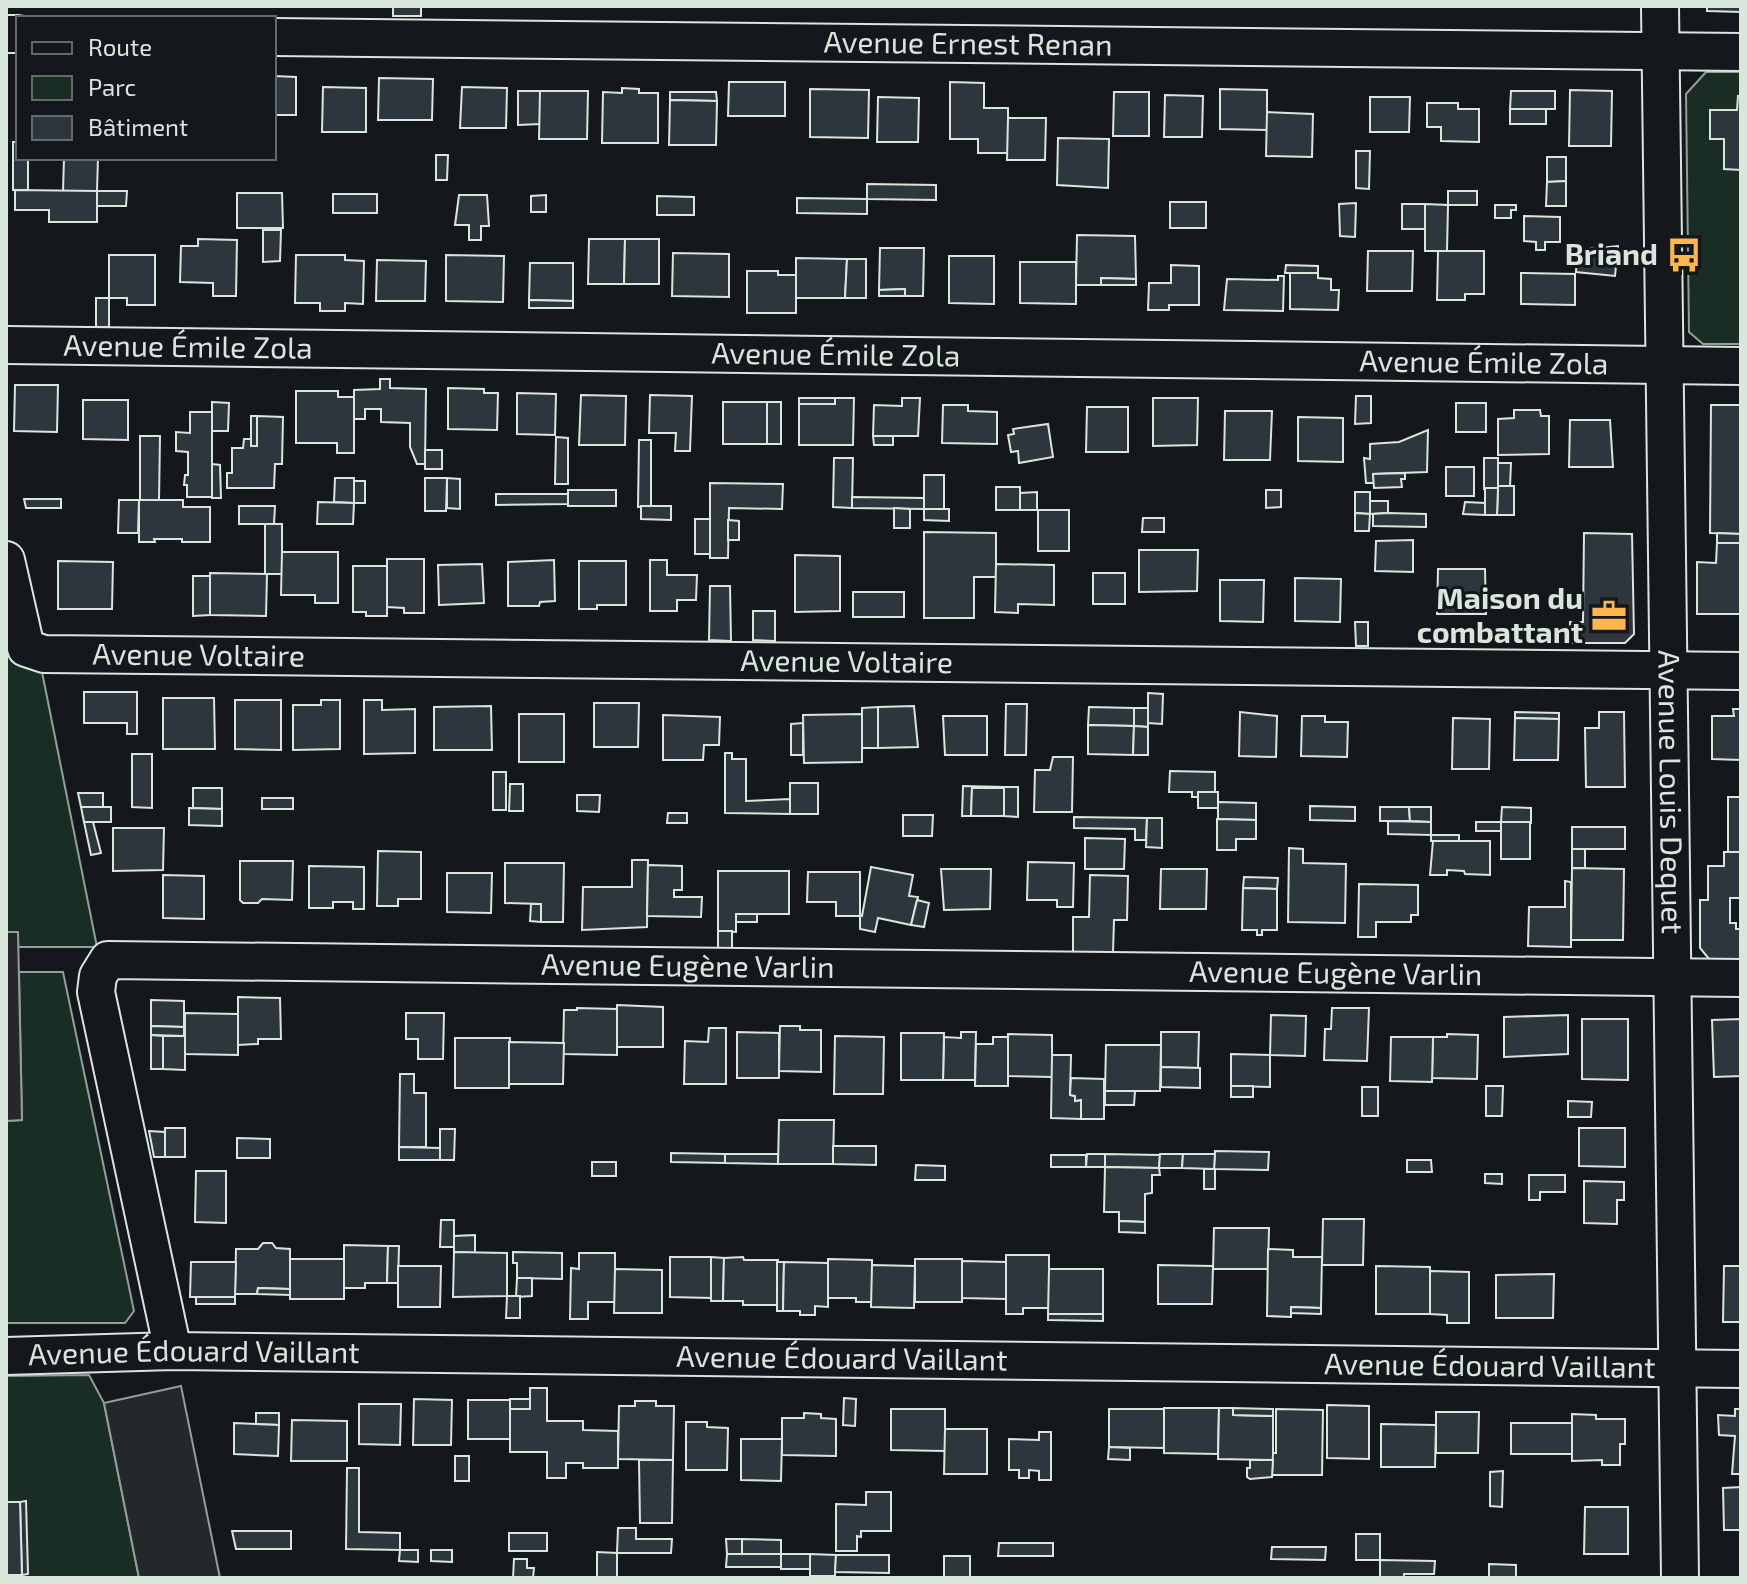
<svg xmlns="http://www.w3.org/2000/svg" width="1747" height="1584" viewBox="0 0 1747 1584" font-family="'Exo 2',sans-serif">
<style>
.green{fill:#1a2d24;stroke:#939e99;stroke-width:2}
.parking{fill:#24282b;stroke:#939e99;stroke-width:2}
.building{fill:#2c363c;stroke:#d8e6dc;stroke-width:2}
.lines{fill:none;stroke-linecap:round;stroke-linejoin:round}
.minor-casing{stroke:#d8e6dc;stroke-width:40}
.minor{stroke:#14181c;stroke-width:36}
.labels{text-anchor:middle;stroke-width:6;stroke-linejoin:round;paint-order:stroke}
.street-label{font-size:30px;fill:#d8e6dc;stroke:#14181c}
.poi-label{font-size:30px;font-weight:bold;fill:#d8e6dc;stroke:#14181c;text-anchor:end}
</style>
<rect width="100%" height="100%" fill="#14181c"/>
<g class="green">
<path d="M1706,72H1741V344H1703L1689,332L1686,94Z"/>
<path d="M6,619L41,667L97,947H18L17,932H6Z"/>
<path d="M19,972H63L134,1311L125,1323H6V1121L22,1120Z"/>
<path d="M89,1375L104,1403L139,1578H6V1376Z"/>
</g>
<g class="parking">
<path d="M6,932H18L22,1120L6,1121Z"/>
<path d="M181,1386L220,1578H139L104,1403Z"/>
</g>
<g class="building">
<rect x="393" y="6" width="28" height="10"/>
<path d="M1707,6H1741V12L1707,11Z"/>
<path d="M274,76L296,77V115H274Z"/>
<path d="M379,78L433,79L432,120H378Z"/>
<path d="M729,82H785V116H728Z"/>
<path d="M950,82L984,83V108H1008V153H978V139H950Z"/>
<path d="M323,87L366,88V132H322Z"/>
<path d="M462,87L507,88L506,128H460Z"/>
<path d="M622,88L639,89V93H658V143H602L603,92L622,93Z"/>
<path d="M810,89L869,90L868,138L810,137Z"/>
<path d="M1220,89L1267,90V130L1220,129Z"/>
<path d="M1570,90L1612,91L1611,146H1569Z"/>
<path d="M518,91H540V124L518,125Z"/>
<path d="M540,91H588L587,139H539Z"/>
<path d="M1511,91H1555V109H1510Z"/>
<path d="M670,92H716L717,101L670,100Z"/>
<path d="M1114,92H1149V136H1113Z"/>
<path d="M1165,95L1203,96L1202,137H1164Z"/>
<path d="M1738,96H1741V170L1724,169V139H1710V110H1737Z"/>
<path d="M878,97L919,98L918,142H877Z"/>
<path d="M1370,97H1410L1409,132H1370Z"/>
<path d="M670,100L717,101L716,145H669Z"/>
<path d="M1427,103H1458V109H1479V142L1441,141V127H1427Z"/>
<rect x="1510" y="109" width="36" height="15"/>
<path d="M1267,112L1313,114L1312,157L1266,156Z"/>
<path d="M1008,118H1046L1045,160H1007Z"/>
<path d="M1058,138L1109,139L1108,188L1057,185Z"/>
<path d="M13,142H18V158H28V190H13Z"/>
<path d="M1356,151H1370L1369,189L1356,188Z"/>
<path d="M436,155H448L447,180H436Z"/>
<path d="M1547,157H1566V181L1547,182Z"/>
<path d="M64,158H98L97,191H63Z"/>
<path d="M1566,181V206H1546L1547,182Z"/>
<path d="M867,184L936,185V200L867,199Z"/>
<path d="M15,190L97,191V222H49V210H15Z"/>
<path d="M97,191H127L126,206H97Z"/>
<rect x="1448" y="191" width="29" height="14"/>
<path d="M237,193H282L283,228H237Z"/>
<rect x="333" y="194" width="44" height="19"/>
<path d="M459,195H487L489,226H481V240H469V225H455Z"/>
<path d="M546,195V212H531V196Z"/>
<path d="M657,196L694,197V215H657Z"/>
<path d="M797,198L867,199V214L797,213Z"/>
<rect x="1170" y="202" width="36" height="26"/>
<path d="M1356,203L1355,237L1340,236L1339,204Z"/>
<rect x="1402" y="204" width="23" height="25"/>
<path d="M1425,204L1448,205L1447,251H1425Z"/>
<path d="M1495,205H1516V210H1511V218H1495Z"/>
<path d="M1524,216L1560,217V242H1545V250H1536V242L1524,241Z"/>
<path d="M263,230H281L280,261L263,262Z"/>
<path d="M1077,235L1135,236L1136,279L1101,278V285H1076Z"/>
<path d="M198,239L237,240L236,296H213V283L180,282L181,246H198Z"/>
<path d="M589,239H625L624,284H588Z"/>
<path d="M625,239H659V284H624Z"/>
<path d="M1618,246L1615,276L1576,272L1577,250Z"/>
<path d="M880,248H924L923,296H905V289L879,290Z"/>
<path d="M1368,251H1413L1412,291H1367Z"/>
<path d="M1438,251H1484V294H1465V300H1437Z"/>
<path d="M673,253L729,254V297L672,296Z"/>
<path d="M109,255H155V305H127V298H109Z"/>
<path d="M296,255H345V260L364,261L363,304L345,303V311H320V303H295Z"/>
<path d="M446,255L504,256L503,302L446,301Z"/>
<path d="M949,256H994V304L949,303Z"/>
<path d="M796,258L847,259L845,298H796Z"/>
<path d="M847,259H866V298H845Z"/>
<path d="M377,260L426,261L425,301H376Z"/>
<path d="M1020,262H1076V304L1020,303Z"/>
<path d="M530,263H573V301L529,300Z"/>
<path d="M1171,265L1199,266V305H1169V310H1148L1149,283H1171Z"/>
<path d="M1286,265L1318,266V273H1285Z"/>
<path d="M747,271H778V275H796V313H747Z"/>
<path d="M1290,273H1318V278L1331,279V290H1339L1338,310L1290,309Z"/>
<path d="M1521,273L1575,274V305L1521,304Z"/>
<path d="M1278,276H1284L1283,311L1224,310L1227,279L1278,280Z"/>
<path d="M1101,278L1136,279V285H1101Z"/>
<path d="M905,289V296H879V290Z"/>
<rect x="96" y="298" width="13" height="29"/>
<path d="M529,300L573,301V308H529Z"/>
<path d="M380,379H390V388L426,389L425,464H417L410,447V423L381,422V409H365V419H354V390L380,389Z"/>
<path d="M15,385H58L57,432L14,431Z"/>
<path d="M448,388L484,389V393H498L497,430L448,429Z"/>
<path d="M296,391H338V397H354V453H337V443H296Z"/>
<path d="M517,393L556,394L555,435L517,434Z"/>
<path d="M581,395L626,396L625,445H579Z"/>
<path d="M650,395L692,396L690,451H675L676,433H649Z"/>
<path d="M1356,396H1371V423L1355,424Z"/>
<rect x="799" y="398" width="36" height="6"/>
<path d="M835,398H854L853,445H799V404H835Z"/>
<path d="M902,398H920L918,436H873L874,405L902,406Z"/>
<path d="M1153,398H1198L1197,445L1153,446Z"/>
<path d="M83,400H128V440L83,439Z"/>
<path d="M212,402L229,403L228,431H212Z"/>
<rect x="723" y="402" width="44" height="42"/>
<rect x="767" y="402" width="14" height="42"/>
<rect x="1456" y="403" width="30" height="29"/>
<path d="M943,405H968V411L997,412V444L942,443Z"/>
<path d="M1711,405H1741V534L1710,533Z"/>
<path d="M1087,407H1128V452H1086Z"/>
<path d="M1514,410H1540L1541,416H1549V454L1498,455V419L1514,418Z"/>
<path d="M1225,411H1272L1270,460H1224Z"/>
<path d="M190,412H212V497H187V485H184L185,475H188V452L176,451V432L190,433Z"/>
<rect x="251" y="416" width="6" height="30"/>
<path d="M257,416L283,417L282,464H275L274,488H227V473H232V448H243L244,439H251V446H257Z"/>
<path d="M1298,417L1343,418V462L1298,461Z"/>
<path d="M1570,420H1610L1613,467H1569Z"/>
<path d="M1048,424L1053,457L1019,463L1018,451L1011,452L1008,435L1014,434L1013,429Z"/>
<path d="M1428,430L1427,472L1373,474L1374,483H1366L1364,458L1370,459V444L1399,442Z"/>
<path d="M140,436H160L159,500H140Z"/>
<path d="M873,436H893V445H874Z"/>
<path d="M556,437L568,438V484H555Z"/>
<path d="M639,440H651V506L638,507Z"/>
<rect x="425" y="450" width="17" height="19"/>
<path d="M834,458H853L852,508L833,507Z"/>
<path d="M1484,458H1498V488L1484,489Z"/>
<path d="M1498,463H1511L1510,486H1498Z"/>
<path d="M212,464L220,465L221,498H212Z"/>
<rect x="1446" y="467" width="28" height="29"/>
<path d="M1405,473V479H1401L1402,487L1374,488L1373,474Z"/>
<rect x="924" y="475" width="20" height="34"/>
<path d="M335,478H354V503L334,502Z"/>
<path d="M425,478H447L446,511H425Z"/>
<path d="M447,478L460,479V509L447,508Z"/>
<rect x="354" y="481" width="11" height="22"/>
<path d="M710,483L783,484L782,509L729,508L728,558H710Z"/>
<path d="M1498,486H1514V515H1497Z"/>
<rect x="996" y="487" width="24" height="23"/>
<path d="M1485,488H1498L1497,515H1485Z"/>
<rect x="568" y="490" width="48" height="16"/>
<path d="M1266,490H1281V507L1266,508Z"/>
<path d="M1037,492V510H1020V493Z"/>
<path d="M1355,492H1370V514L1355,513Z"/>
<path d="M496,494H568V504L496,505Z"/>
<path d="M852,497L924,498V509L852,508Z"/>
<path d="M24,499H61V508H26Z"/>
<path d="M119,500H139L138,533H118Z"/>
<path d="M139,500H183V507H210V542H182V539H154L155,542H139Z"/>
<path d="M1370,501H1388V513L1370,514Z"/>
<path d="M318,502L354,503L353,524H317Z"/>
<path d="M1465,502L1485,503V515L1463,514Z"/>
<path d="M239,506H275L274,524H239Z"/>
<path d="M641,506H671V520L641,519Z"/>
<path d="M894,508L910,509V528H894Z"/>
<path d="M924,509H949V521L924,520Z"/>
<rect x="1038" y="510" width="31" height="41"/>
<path d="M1355,513L1370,514L1369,531H1355Z"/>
<path d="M1388,513L1426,514V527L1373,526V514Z"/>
<path d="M1143,518H1164V532H1142Z"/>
<rect x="695" y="519" width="15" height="35"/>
<path d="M728,520L739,521V540H728Z"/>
<rect x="265" y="524" width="17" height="50"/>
<path d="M924,532L996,533V577H974V618H924Z"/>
<path d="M1584,533L1632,534L1634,634L1625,643H1570V622H1583Z"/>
<path d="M1717,533L1741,534V543H1717Z"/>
<path d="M1413,540V572L1375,571L1376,541Z"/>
<path d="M1717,543H1741V614H1697V562L1716,563Z"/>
<path d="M1139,550H1198L1197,591L1139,592Z"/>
<path d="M282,552H338V603H315V595H281Z"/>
<path d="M795,555L840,556V611L795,612Z"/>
<path d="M387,559H424V613H404V608L387,607Z"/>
<path d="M554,560L555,601L540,602L539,606H508V562Z"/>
<path d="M650,560H667V575H697L696,600H677V611H650Z"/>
<path d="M58,561L113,562L112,609H58Z"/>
<path d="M579,561H626V605H597V609H579Z"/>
<path d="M482,564L484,603L439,605L438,565Z"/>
<path d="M996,564L1054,565V605L1018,604V613L995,612Z"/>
<path d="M353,566H387V616H366V612H353Z"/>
<path d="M1438,569H1485L1486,614H1437Z"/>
<path d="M210,573L267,574L266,616L210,615Z"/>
<rect x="1093" y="573" width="32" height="31"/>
<path d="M193,576H210V615L193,616Z"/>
<path d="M1295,578L1341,579L1340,622L1295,621Z"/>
<path d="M1220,580H1264L1263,622L1220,621Z"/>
<path d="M710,586H730L731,641L709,640Z"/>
<rect x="853" y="592" width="51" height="25"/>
<path d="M753,611H775V641L753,640Z"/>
<path d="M1355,622H1368V646H1356Z"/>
<path d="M84,692H137V734H127V723H84Z"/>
<path d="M1148,693L1163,694L1162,724L1148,723Z"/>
<path d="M163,698H214L215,749H163Z"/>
<path d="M235,700H281V750L235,749Z"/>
<path d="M321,700H340V749L293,750V705H321Z"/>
<path d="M364,700H382V710L415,709V753L364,754Z"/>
<path d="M594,703H639L638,747H594Z"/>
<path d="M1006,704H1027L1026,755H1005Z"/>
<path d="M491,706L492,750H434V707Z"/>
<path d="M914,706L918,747L878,748V707Z"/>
<path d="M878,707V748H862V708Z"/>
<path d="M1089,707L1134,708V726L1088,725Z"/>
<path d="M1134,708H1148V727L1134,726Z"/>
<path d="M1733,709H1741V760L1712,759V716H1734Z"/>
<path d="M1240,712L1277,716L1276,757L1239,756Z"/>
<path d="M1515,712L1559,713V719L1515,718Z"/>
<path d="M1599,712H1624L1625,787H1586L1585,728H1599Z"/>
<rect x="519" y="714" width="45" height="48"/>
<path d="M862,714V762L804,763L803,715Z"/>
<path d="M663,715L720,717L719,745H704L703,760H663Z"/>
<path d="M943,716H987V755H945Z"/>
<path d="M1302,716H1325V722H1348L1347,757L1301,756Z"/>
<path d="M1453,718L1490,719L1489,769H1452Z"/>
<path d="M1515,718L1559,719L1558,760H1514Z"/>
<path d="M803,723V755H791V724Z"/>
<path d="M1088,725L1134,726L1133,755L1088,754Z"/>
<path d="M1134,726L1148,727V755H1133Z"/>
<path d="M725,753H732V759H746V801L790,799V814L725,813Z"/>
<path d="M132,754H152V808L132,807Z"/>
<path d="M1053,757H1073L1072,812H1034L1035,770H1050Z"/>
<path d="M1170,771L1215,772V792H1198V797H1192V792H1169Z"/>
<rect x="493" y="772" width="13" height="38"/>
<rect x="790" y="783" width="28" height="31"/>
<path d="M510,784H523V811H509Z"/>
<path d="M963,786L1004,787V788H972L971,816H962Z"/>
<path d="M1004,787H1018V817L1004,816Z"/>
<path d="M193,788H222V809L193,808Z"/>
<path d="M972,788H1004V816H971Z"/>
<rect x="1198" y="792" width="20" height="16"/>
<path d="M78,793H103V807H81Z"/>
<path d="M577,795H600L599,812L577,811Z"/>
<rect x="1728" y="797" width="13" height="55"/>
<rect x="262" y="798" width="31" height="11"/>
<path d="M1218,802L1256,803V820L1218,819Z"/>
<path d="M1310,806L1355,807V821L1310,820Z"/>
<path d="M81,807H111V822H84Z"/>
<path d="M1380,807H1409L1410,821H1380Z"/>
<path d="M1409,807H1431V822L1410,821Z"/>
<path d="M1502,807L1531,808V823L1501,822Z"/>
<path d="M189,808L222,809V826L189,825Z"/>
<path d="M668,813H687V823H667Z"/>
<path d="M903,815H933L932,836H903Z"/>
<path d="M1074,817L1147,818L1146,840H1135V829L1074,828Z"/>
<path d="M1147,818H1162V848L1146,847Z"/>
<path d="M1217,819L1256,820V839H1236V850H1217Z"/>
<path d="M1388,821L1431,822V835L1388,834Z"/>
<path d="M84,822H93L101,853L91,855Z"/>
<path d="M1476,822H1501L1502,831H1476Z"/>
<rect x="1501" y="822" width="29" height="37"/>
<rect x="1572" y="827" width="53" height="22"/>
<path d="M113,828H164L163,870L113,871Z"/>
<rect x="1431" y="835" width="28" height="6"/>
<path d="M1085,838L1125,839L1124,869H1085Z"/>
<path d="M1433,841H1490V875L1465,874L1464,871L1447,870V875H1430Z"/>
<path d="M1289,848L1303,849V863L1346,864L1345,923L1288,922Z"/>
<rect x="1572" y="849" width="13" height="19"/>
<path d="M378,851L421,852V899H398V906H377Z"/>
<path d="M1724,852H1741V898H1730V923H1736V929H1741V959H1709L1700,948V900H1708V866H1724Z"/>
<path d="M632,860H648L647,927L582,930L583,887H632Z"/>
<path d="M240,861H293L292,900L262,899L258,903H243L240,900Z"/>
<path d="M1028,862L1074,863L1073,907H1057V900H1027Z"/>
<path d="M505,863H564L563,922H541V904L505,903Z"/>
<path d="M648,865L682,866V890H674V897H702L701,917L647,916Z"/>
<path d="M309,866L364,867V909H353V902H333V908H309Z"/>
<path d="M871,867L913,875L909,896L918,897L911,925L878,918L875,932L860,929V915L862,916Z"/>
<path d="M1572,868L1624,869L1623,940H1571Z"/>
<path d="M941,869H991L990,909L944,910Z"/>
<path d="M1161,869H1207L1206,909H1160Z"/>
<path d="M718,871H789V914H736V932L718,931Z"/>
<path d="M808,872H860V916H836V902H807Z"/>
<path d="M447,873H492L491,913L447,912Z"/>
<path d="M163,875L204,876V919L163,918Z"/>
<path d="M1090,875L1128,876L1127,920H1114L1113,953L1073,952V917H1089Z"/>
<path d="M1244,877L1278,878L1277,889L1243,888Z"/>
<path d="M1565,881L1571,882V947L1528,946L1529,907H1565Z"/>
<path d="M1359,884L1418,885V915H1411V922H1376V937H1358Z"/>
<path d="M1243,888L1277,889V930H1262V935H1257V930H1242Z"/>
<path d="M917,900L929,903L924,927L911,925Z"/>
<path d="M531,904H541V922L530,921Z"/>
<rect x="736" y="914" width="21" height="8"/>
<rect x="718" y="931" width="14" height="18"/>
<path d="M238,997L280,998L281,1039H258V1044L238,1045Z"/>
<path d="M151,1000L184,1001V1027L151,1026Z"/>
<path d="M617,1005L663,1007V1047H617Z"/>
<path d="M577,1008L617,1009V1055L563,1054L564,1010H577Z"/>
<path d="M1332,1008H1369L1367,1061L1324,1060L1325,1029H1331Z"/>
<path d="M185,1013L238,1014V1055L185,1054Z"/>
<path d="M406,1013H444L443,1059H418V1039H406Z"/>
<path d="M1271,1015L1306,1016L1305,1056L1270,1055Z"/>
<path d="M1568,1015V1054L1504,1057V1017Z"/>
<path d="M1582,1019H1628V1080L1582,1079Z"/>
<path d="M1741,1019V1076L1714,1077L1712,1020Z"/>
<path d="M151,1026L184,1027V1036L151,1035Z"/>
<path d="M780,1026H800V1030H821V1072L779,1071Z"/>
<path d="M709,1028H726V1084H684L685,1041L708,1042Z"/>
<path d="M737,1032L779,1033V1078H737Z"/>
<path d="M961,1032H976L975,1080H943L944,1037L961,1038Z"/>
<path d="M1161,1032H1199L1198,1068L1161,1067Z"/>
<path d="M901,1033H944L943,1080H901Z"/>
<path d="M1008,1034L1052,1035V1077L1008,1076Z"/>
<path d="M1447,1034L1478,1035L1477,1079L1432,1078L1433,1037H1447Z"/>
<path d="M151,1035L163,1036V1069H151Z"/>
<path d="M163,1036H185V1070L163,1069Z"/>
<path d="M835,1036L884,1037L883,1094H834Z"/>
<path d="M993,1037H1008V1086H975L976,1044H993Z"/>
<path d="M1391,1037H1433L1432,1082L1390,1081Z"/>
<path d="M455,1038H510L509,1088H455Z"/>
<path d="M509,1042L564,1043L563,1084H509Z"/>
<path d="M1106,1045H1161L1160,1091H1105Z"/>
<path d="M1231,1054L1270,1055V1087L1231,1086Z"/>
<path d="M1052,1055H1071L1070,1095L1075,1096V1101L1081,1100V1119L1051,1118Z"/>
<path d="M1161,1067L1200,1068V1088L1161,1087Z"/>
<path d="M400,1074H414V1093H426V1147H399Z"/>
<path d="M1071,1078L1104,1079V1119H1081V1100L1075,1101V1096L1070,1095Z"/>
<rect x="1231" y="1086" width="22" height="11"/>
<path d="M1486,1086H1503L1502,1116H1486Z"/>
<rect x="1362" y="1087" width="16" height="29"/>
<path d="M1105,1091H1135L1134,1105H1105Z"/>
<path d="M1568,1101L1592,1102L1591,1117H1568Z"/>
<path d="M779,1120H834L833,1164H778Z"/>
<rect x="165" y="1128" width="20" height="29"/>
<path d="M1579,1128H1625V1167L1579,1166Z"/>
<path d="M440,1129H455L454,1160H440Z"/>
<path d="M149,1131L165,1132V1157H154Z"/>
<path d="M237,1138L270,1139V1158H237Z"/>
<path d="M833,1146H876V1165L833,1164Z"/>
<path d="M399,1147L440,1148V1160H399Z"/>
<path d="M1215,1151L1269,1152L1268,1170L1214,1169Z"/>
<path d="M671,1153L725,1154V1163L671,1162Z"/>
<path d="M725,1154H778V1164L725,1163Z"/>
<path d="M1087,1154H1105V1167H1086Z"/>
<path d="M1105,1154L1160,1155L1159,1168L1105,1167Z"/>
<path d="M1160,1154H1183L1182,1168H1159Z"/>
<path d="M1183,1154H1215L1214,1169L1182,1168Z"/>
<rect x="1051" y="1155" width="35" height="12"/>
<path d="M1407,1160H1431L1432,1172H1407Z"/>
<rect x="592" y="1162" width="24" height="14"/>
<path d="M916,1165L945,1166V1180H915Z"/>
<path d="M1105,1167L1159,1168L1160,1175H1152V1193L1145,1194V1222L1119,1221V1212H1104Z"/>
<rect x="1204" y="1169" width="11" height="20"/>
<path d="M196,1171H226V1223L195,1222Z"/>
<path d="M1485,1174H1502V1184L1485,1183Z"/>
<path d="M1529,1175H1565V1192H1540V1200H1529Z"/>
<path d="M1584,1181L1624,1182V1200H1617V1224L1584,1223Z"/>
<path d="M1323,1219H1364L1363,1265H1322Z"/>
<path d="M441,1220H454V1247H440Z"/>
<path d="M1119,1221L1145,1222V1233L1119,1232Z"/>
<path d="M1214,1228H1269L1268,1269H1213Z"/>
<path d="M475,1235V1253L454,1252V1236Z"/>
<path d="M263,1243H272L276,1248L290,1249V1289L258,1288L257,1294H235L236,1249H258Z"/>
<path d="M344,1245L388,1246L387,1283H365V1288H344Z"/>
<path d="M388,1246H399L398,1283H387Z"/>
<path d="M1268,1249L1293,1250V1257H1322L1321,1308L1291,1307V1317L1267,1316Z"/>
<path d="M454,1252L507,1253V1296L453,1297Z"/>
<path d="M513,1252L562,1253V1279L517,1278V1263H513Z"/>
<path d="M579,1253H615V1302H588V1319H570L571,1268L579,1269Z"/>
<path d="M1006,1255H1049V1308H1023V1314H1006Z"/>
<path d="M670,1257H711V1298L670,1297Z"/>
<path d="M711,1257L724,1258L723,1301H711Z"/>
<path d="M743,1257L744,1260H778L777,1305H743V1301H723L724,1258Z"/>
<rect x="290" y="1259" width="54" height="40"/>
<path d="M828,1259L872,1260V1302H856V1298H828Z"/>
<rect x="915" y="1259" width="47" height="43"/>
<path d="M962,1261L1006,1262V1299L962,1298Z"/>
<path d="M191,1262H236L235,1297H190Z"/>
<path d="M777,1262H784L783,1311H777Z"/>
<path d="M784,1262L828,1263V1307L815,1306V1315H800V1311H783Z"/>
<path d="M872,1265L915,1266L914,1308L871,1307Z"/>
<path d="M1158,1265L1213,1266L1212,1304H1158Z"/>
<path d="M398,1266H441L440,1307H398Z"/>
<path d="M1376,1266L1430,1267V1314H1376Z"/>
<path d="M1724,1266H1741V1322H1723Z"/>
<path d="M615,1269L662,1270V1313H614Z"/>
<path d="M1049,1269H1103V1314H1048Z"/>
<path d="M1430,1271L1469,1272V1323H1447V1315L1430,1314Z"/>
<path d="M1554,1274L1553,1318H1496V1275Z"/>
<path d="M517,1278H532V1296L516,1297Z"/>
<path d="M258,1288L290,1289V1295L257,1294Z"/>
<path d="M507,1296H520V1318H506Z"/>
<rect x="196" y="1297" width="39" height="7"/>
<path d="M1291,1307L1321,1308V1314L1291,1313Z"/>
<path d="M1048,1314H1103V1321L1048,1320Z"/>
<path d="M530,1388H547V1421H583V1430L618,1431V1468H583V1463H566V1478H547V1452H510V1409H530Z"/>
<path d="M844,1398L856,1399L855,1426L843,1425Z"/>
<path d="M414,1399L452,1400L451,1445H413Z"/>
<rect x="510" y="1399" width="20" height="10"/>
<rect x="468" y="1400" width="42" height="39"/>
<path d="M635,1401H656V1406H674L673,1460L618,1459L619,1406H635Z"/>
<path d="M359,1404H401L400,1445L359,1444Z"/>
<path d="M1327,1405L1369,1406V1459L1327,1458Z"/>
<path d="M1164,1408H1219L1218,1454L1164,1453Z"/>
<path d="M1219,1408H1233V1415L1273,1416V1460L1218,1459Z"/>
<path d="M1233,1408L1273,1409V1416L1233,1415Z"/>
<path d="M891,1409H945V1451L891,1450Z"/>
<path d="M1109,1409H1164V1448L1109,1447Z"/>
<path d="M1276,1409L1323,1410L1322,1475H1272L1273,1453H1276Z"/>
<path d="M1735,1409H1741V1474H1732L1735,1436L1719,1435L1718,1415L1735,1416Z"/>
<path d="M1436,1412H1479L1478,1453H1436Z"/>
<path d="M256,1413H279V1425L256,1424Z"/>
<path d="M804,1413L821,1414V1418L836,1419V1456L782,1455V1418H804Z"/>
<path d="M1572,1414L1596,1415V1419H1625V1444H1620V1465H1602V1460L1572,1461Z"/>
<path d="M292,1420L347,1421V1461H291Z"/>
<path d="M686,1422H707V1427L728,1428L727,1470H686Z"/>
<path d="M234,1423L279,1425L278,1456L234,1454Z"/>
<rect x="1511" y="1423" width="61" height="31"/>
<path d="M1381,1424L1436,1425L1435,1467H1381Z"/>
<path d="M945,1429H987V1474H944Z"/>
<path d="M1039,1432H1051V1480H1039V1471L1029,1470V1478H1019V1470H1009V1439L1039,1440Z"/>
<path d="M741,1439H782L781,1481L741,1480Z"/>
<path d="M1109,1447L1130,1448V1460L1108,1459Z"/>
<rect x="455" y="1456" width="14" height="25"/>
<path d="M639,1460H673L672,1523H640Z"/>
<path d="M1250,1460H1273L1272,1477L1250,1479L1247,1477V1468H1250Z"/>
<path d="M347,1468H359V1532L400,1533V1550L346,1549Z"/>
<path d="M1503,1471L1502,1507L1490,1506V1472Z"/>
<path d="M1741,1487V1530H1724L1723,1488Z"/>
<path d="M866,1492H891V1531H861V1537L857,1536V1551H836V1504L866,1505Z"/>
<path d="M26,1501L28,1574L22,1575L20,1502Z"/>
<path d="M6,1502H20L22,1575H6Z"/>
<path d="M1585,1507H1628V1554H1584Z"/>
<path d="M618,1528H636V1539H672L671,1553H617Z"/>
<path d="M232,1531H291V1549H236Z"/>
<rect x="509" y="1533" width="38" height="18"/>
<rect x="1356" y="1534" width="24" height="26"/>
<path d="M726,1539H742V1554H727Z"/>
<path d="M742,1539L781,1540V1554H742Z"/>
<path d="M999,1543H1053V1556H998Z"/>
<path d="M1272,1547H1326L1325,1560L1271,1559Z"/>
<path d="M400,1550H418V1562L399,1561Z"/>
<path d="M431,1550H452V1562L431,1561Z"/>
<path d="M597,1552L617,1553V1578H597Z"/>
<path d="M727,1554H781V1567H726Z"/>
<rect x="781" y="1554" width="29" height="15"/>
<path d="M810,1554L836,1555L835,1576H810Z"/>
<path d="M836,1555H889V1573L835,1572Z"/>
<rect x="944" y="1556" width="26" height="22"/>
<path d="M514,1559H527V1568H534L533,1578H513Z"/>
<path d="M1380,1560L1435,1561L1434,1574H1404V1578H1380Z"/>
<path d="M1489,1564L1516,1565V1578H1489Z"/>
</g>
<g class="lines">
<g class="minor-casing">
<g id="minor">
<path id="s1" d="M1660,6L1680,1578"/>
<path d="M6,34H18"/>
<path id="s2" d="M274,37L1741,52"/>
<path id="s3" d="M6,345L1741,366"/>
<path id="s4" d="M6,560L26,648L44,654L1741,671"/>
<path id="s5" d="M173,1351L96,992L98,976L108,960L1741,978"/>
<path id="s6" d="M6,1356L173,1351L1741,1369"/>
</g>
</g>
<use href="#minor" class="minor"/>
</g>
<defs>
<g id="bus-bare" transform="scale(2.76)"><path d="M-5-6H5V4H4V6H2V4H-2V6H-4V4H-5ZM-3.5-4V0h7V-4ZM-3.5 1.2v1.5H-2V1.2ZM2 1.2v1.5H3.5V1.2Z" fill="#ffb74d" stroke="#14181c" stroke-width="2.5" paint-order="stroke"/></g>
<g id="office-bare" transform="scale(2.76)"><path d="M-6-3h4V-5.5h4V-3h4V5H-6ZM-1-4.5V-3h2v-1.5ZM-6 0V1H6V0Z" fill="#ffb74d" stroke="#14181c" stroke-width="2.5" paint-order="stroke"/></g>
</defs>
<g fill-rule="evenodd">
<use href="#bus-bare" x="1684" y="255"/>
<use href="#office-bare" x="1609" y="616"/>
</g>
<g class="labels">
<g class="street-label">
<text dy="10" stroke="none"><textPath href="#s2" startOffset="694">Avenue Ernest Renan</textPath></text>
<text dy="10" stroke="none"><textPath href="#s3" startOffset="182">Avenue Émile Zola</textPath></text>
<text dy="10" stroke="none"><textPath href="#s3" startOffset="830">Avenue Émile Zola</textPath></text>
<text dy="10" stroke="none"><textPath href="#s3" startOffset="1478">Avenue Émile Zola</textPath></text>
<text dy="10" stroke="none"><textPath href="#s4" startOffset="264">Avenue Voltaire</textPath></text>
<text dy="10" stroke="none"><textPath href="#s4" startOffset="912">Avenue Voltaire</textPath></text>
<text dy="10" stroke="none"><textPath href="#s1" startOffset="786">Avenue Louis Dequet</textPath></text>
<text dy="10" stroke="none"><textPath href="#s5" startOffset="982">Avenue Eugène Varlin</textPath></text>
<text dy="10" stroke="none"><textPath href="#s5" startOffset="1630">Avenue Eugène Varlin</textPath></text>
<text dy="10" stroke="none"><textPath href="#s6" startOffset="188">Avenue Édouard Vaillant</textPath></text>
<text dy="10" stroke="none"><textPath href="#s6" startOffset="836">Avenue Édouard Vaillant</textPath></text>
<text dy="10" stroke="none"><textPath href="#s6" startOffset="1484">Avenue Édouard Vaillant</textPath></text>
</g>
<g class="poi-label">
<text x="1658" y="265">Briand</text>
<text x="1583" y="609">Maison du<tspan x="1583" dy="34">combattant</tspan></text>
</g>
</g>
<rect width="1747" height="1584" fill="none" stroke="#d8e6dc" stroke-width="16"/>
<rect x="16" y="16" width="260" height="144" fill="#14181c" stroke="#626a69" stroke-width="2"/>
<rect x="32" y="42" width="40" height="12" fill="#14181c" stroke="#626a69" stroke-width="2"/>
<text x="88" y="56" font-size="24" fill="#d8e6dc">Route</text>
<rect x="32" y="76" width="40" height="24" fill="#1a2d24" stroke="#626a69" stroke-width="2"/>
<text x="88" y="96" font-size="24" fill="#d8e6dc">Parc</text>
<rect x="32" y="116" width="40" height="24" fill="#2c363c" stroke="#626a69" stroke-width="2"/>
<text x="88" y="136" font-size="24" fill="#d8e6dc">Bâtiment</text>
</svg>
